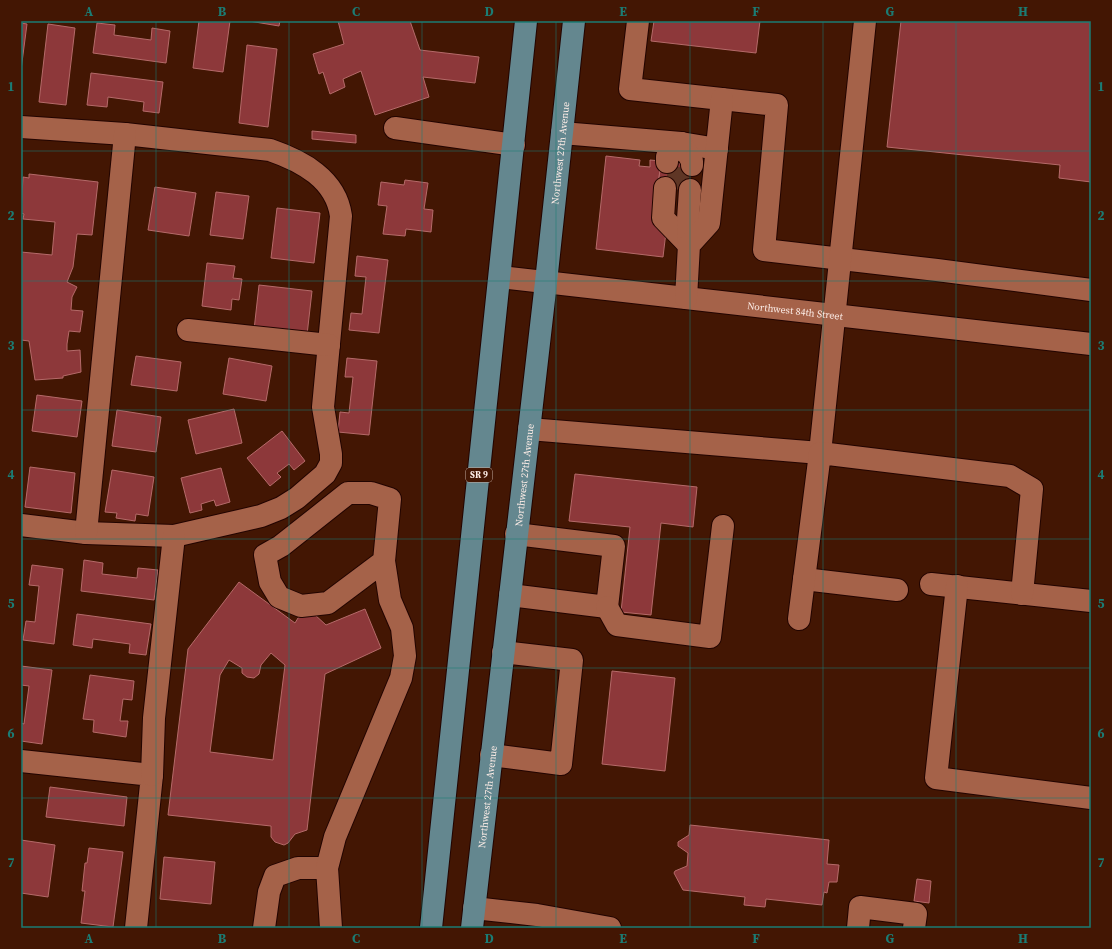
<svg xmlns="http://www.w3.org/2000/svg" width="1112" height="949" viewBox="0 0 1112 949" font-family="'Source Serif 4',serif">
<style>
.building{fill:#8d383a;stroke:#b56a69;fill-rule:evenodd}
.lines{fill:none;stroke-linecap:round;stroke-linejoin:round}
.minor-tunnel{stroke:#5f3625;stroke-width:22;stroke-dasharray:22 11;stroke-linecap:butt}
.minor-casing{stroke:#220400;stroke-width:24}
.major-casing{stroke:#220400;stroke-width:24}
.minor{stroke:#a56249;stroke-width:22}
.major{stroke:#64878f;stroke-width:22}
.grid{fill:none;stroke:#1b7c74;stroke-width:1;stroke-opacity:0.55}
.labels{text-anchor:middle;stroke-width:3;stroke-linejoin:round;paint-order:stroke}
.shield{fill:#431603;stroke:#c4aca2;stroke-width:1}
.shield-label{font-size:9px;font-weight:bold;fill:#fcece6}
.street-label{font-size:10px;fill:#fcece6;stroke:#431603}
.neatline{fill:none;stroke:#1b7c74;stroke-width:1.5}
.grid-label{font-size:13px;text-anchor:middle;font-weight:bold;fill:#1b7c74}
</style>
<rect width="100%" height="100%" fill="#431603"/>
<g class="building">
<path d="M199,21H230L223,72L193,68Z"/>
<path d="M249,21H280L279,26Z"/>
<path d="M338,21H410L420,50L479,57L475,83L423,77L429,97L375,115L361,71L343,79L345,87L330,94L323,72L319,74L313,54L344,44Z"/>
<path d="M654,21H760L756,53L651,41Z"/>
<path d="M901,21H1091V182L1059,178L1060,165L887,147Z"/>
<path d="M21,23L27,24L21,70Z"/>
<path d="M97,23L115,25L114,35L151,40L152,28L170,31L166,63L93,53Z"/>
<path d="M48,24L75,28L66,105L39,102Z"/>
<path d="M247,45L277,49L268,127L239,123Z"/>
<path d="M91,73L163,82L159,113L143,111L144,102L108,97L107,107L87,105Z"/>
<path d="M312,131L356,135V143L312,139Z"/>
<path d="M606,156L640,160L639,166L650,167V160L661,161L655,213L666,232L663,257L596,249Z"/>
<path d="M661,161L689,165L687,190L658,186Z"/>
<path d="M29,174L98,182L92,235L77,234L73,267L67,282L77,287L72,297L71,310L83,311L80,332L69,331L67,344V351L80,350L81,372L63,376V378L35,380L29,341L21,340V252L52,255L55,222L23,219L24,214L21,213L23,177L29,178Z"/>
<path d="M405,180L428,183L424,209L433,210L431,232L406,229L405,236L383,234L387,206L378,205L381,182L404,185Z"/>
<path d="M155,187L196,193L189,236L148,230Z"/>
<path d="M216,192L249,196L243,239L210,235Z"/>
<path d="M277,208L320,213L314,263L271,258Z"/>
<path d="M357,256L388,260L379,333L349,330L351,313L362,314L366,277L355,276Z"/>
<path d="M207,263L235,266L233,278L242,279L239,300L232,299L231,310L202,306Z"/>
<path d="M259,285L312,291L307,335L254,330Z"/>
<path d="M136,356L181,362L177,391L131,385Z"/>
<path d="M229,358L272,366L266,401L223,394Z"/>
<path d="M347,358L377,361L369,435L338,432L340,412L349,413L353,377H345Z"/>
<path d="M37,395L82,401L77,437L32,431Z"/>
<path d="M234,409L242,443L196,454L188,420Z"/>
<path d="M117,410L161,417L156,452L112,446Z"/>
<path d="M282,431L305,461L294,470L289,464L277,473L281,477L270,486L247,458Z"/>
<path d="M30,467L75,473L71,513L25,507Z"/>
<path d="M221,468L230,502L216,506L214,500L201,504L202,510L190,513L181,478Z"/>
<path d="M112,470L154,477L148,516L136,514L135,521L116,518L117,513L105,512Z"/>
<path d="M575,474L697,487L693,527L661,523L651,615L621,612L630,527L569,521Z"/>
<path d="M84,560L103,563L102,574L137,578L138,568L158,570L154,600L81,591Z"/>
<path d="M32,565L63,569L54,644L23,640L26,621L35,622L39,586L29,585Z"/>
<path d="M239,582L295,623L298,618L304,614H314L326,625L365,609L381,648L325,674L307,830L295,834L288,843L284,845L275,842L271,837V826L168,815L188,649ZM271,653L285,665L273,760L210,752L220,675L229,660L242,668V673L247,677L254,678L259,674L261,665Z"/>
<path d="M77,614L151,624L146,655L129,653L130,644L93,639L92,648L73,645Z"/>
<path d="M21,666L52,670L42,744L21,741V723L24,724L29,686L21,685Z"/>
<path d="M612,671L675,678L665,771L602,764Z"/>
<path d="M90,675L134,681L132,700L123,699L120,721H128L126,737L93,732L94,720L83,719Z"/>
<path d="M50,787L127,797L124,826L46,817Z"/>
<path d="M690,825L829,840L827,864L839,865L837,882H829L827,893L824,892L822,905L766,899L765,907L744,905L745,897L683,890L674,873L675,871L687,866L688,853L678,846V842L689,835Z"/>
<path d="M21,840L55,845L48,897L21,893Z"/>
<path d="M89,848L123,852L113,927L81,923L85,891H82L85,863H87Z"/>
<path d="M164,857L215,862L211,904L160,899Z"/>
<path d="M917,879L931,881L929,903L914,901Z"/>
</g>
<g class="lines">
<path class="minor-tunnel" d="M677,189L679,163"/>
<g class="minor-casing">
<g id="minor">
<path d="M638,21L630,89L777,105L764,250L937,270L1091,290"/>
<path d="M21,127L125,134L270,150C302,161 336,179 341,216L323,407L331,454V463L325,474L297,498L281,508L261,516L174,536L86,533L21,525"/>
<path d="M395,128L514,145"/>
<path d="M562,133L681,143L717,149"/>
<path d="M681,143L692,161V165"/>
<path d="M667,162V157L681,143"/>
<path d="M665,188L663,218L689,245"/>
<path d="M689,245L688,219L690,190"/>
<path id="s1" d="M500,277L1091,344"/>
<path d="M686,298L689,245L709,223L722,99"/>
<path d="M188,330L329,345"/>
<path d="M529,429L820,453L865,21"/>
<path d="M86,533L125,134"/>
<path d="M804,579L897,590"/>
<path d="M931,584L1091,601"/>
<path d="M957,586L936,778L1091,798"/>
<path d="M510,595L607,607L614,546L516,534"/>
<path d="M607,607L617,625L710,637L723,526"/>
<path d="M799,619L820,453L1010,476L1032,489L1022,594"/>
<path d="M491,755L561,764L572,660L503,652"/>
<path d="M21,761L152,775L136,928"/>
<path d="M152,775L154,718L174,536"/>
<path d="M474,908L537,915L610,928"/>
<path d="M264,928L269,892L275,876L298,868H327"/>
<path d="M331,928L327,868L335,837L401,678L405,656L402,628L390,600L384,561L390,499L371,493H348L281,546L265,555L270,582L279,597L301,606L328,603L384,561"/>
<path d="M858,928L860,907L916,914L914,928"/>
</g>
</g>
<g class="major-casing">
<g id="major">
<path d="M431,928L526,21"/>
<path id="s2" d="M472,928L546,282L574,21"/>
</g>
</g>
<use href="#minor" class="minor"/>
<use href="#major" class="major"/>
</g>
<path class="grid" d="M156,21V928M289,21V928M422,21V928M556,21V928M690,21V928M823,21V928M956,21V928M21,151H1091M21,281H1091M21,410H1091M21,539H1091M21,668H1091M21,798H1091"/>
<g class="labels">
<rect class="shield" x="466" y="468" width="26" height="14" rx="3"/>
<g class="shield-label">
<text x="479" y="478">SR 9</text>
</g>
<g class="street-label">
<text dy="4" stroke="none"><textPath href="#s2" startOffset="780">Northwest 27th Avenue</textPath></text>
<text dy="4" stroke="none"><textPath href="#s1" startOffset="297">Northwest 84th Street</textPath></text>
<text dy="4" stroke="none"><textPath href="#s2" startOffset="456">Northwest 27th Avenue</textPath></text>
<text dy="4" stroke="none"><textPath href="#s2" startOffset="132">Northwest 27th Avenue</textPath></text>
</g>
</g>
<rect width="1112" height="949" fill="none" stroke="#431603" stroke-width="44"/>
<rect x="22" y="22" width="1068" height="905" class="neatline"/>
<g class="grid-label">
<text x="89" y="16">A</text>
<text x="222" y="16">B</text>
<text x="356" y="16">C</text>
<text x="489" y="16">D</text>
<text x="623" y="16">E</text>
<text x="756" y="16">F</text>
<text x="890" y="16">G</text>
<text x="1023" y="16">H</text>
<text x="11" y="91">1</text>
<text x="1101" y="91">1</text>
<text x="11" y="220">2</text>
<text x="1101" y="220">2</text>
<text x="11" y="350">3</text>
<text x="1101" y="350">3</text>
<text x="11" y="479">4</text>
<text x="1101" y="479">4</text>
<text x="11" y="608">5</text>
<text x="1101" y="608">5</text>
<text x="11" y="738">6</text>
<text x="1101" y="738">6</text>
<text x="11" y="867">7</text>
<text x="1101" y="867">7</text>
<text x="89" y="943">A</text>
<text x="222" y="943">B</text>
<text x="356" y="943">C</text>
<text x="489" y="943">D</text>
<text x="623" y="943">E</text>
<text x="756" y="943">F</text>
<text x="890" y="943">G</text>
<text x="1023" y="943">H</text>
</g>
</svg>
